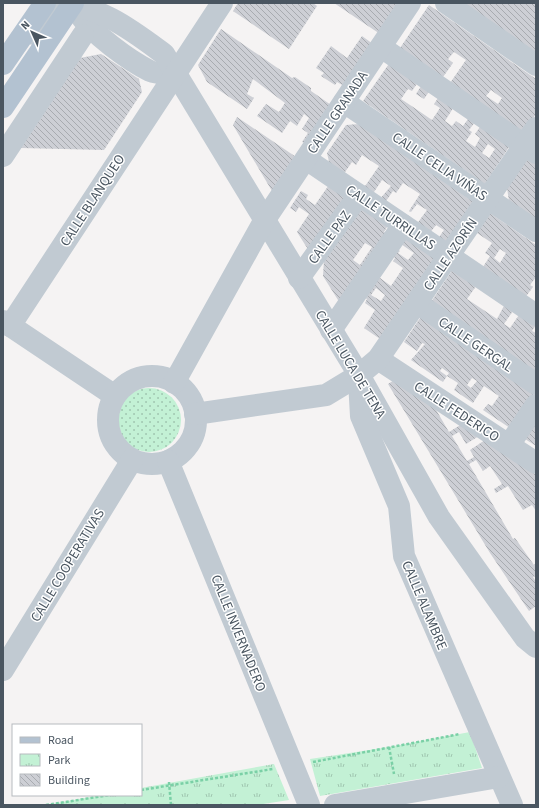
<svg xmlns="http://www.w3.org/2000/svg" width="539" height="808" viewBox="0 0 539 808" font-family="'Source Sans 3',sans-serif">
<style>
.grass{fill:url(#grass-dots)}
.park{fill:url(#park-tufts)}
.building{fill:url(#building-back-hatch);fill-rule:evenodd}
.lines{fill:none;stroke-linecap:round;stroke-linejoin:round}
.path{stroke:#7ad0a6;stroke-width:2.5;stroke-dasharray:3 2;stroke-linecap:butt}
.minor{stroke:#c1cad2;stroke-width:22}
.major{stroke:#b3c2d1;stroke-width:22}
.labels{text-anchor:middle;stroke-width:3;stroke-linejoin:round;paint-order:stroke}
.street-label{font-size:14px;fill:#4a5661;stroke:#fff}
</style>
<defs>
<pattern id="grass-dots" width="8" height="8" patternUnits="userSpaceOnUse"><rect width="8" height="8" fill="#c3f1d5"/><path d="M2 2h.1M6 6h.1" fill="none" stroke="#a0c6b0" stroke-width="1.8" stroke-linecap="round"/></pattern>
<pattern id="park-tufts" width="24" height="20" patternUnits="userSpaceOnUse"><rect width="24" height="20" fill="#c3f1d5"/><path d="M3 7l-1-3M5 7V3M7 7l1-3M15 17l-1-3M17 17v-4M19 17l1-3" fill="none" stroke="#a0c6b0"/></pattern>
<pattern id="building-back-hatch" width="6" height="6" patternUnits="userSpaceOnUse"><rect width="6" height="6" fill="#cdcfd5"/><path d="M-1 5l2 2M0 0l6 6M5-1l2 2" fill="none" stroke="#a8abb0"/></pattern>
</defs>
<rect width="100%" height="100%" fill="#f5f3f3"/>
<circle class="grass" cx="149" cy="420" r="32"/>
<g class="park">
<path d="M470,732L482,768L320,796L310,759L389,747Z"/>
<path d="M274,764L289,800L257,805H46L102,795H141V788Z"/>
</g>
<g class="building">
<path d="M238,3H313L317,6L289,49L233,11Z"/>
<path d="M334,3H401L380,34Z"/>
<path d="M462,3H536V53Z"/>
<path d="M429,5L536,79V114L523,133L450,83L466,60L454,52L448,59L453,63L443,77L400,48ZM491,90L502,98L498,104L486,96Z"/>
<path d="M221,29L292,78L295,77L311,88V91L331,105L305,143L302,142L308,133L302,129L309,118L304,114L297,126L290,121L282,133L257,116L266,104L279,112L285,103L253,79L247,94L254,98L247,109L207,82L198,65Z"/>
<path d="M362,36L373,44L344,86L337,82L335,85L321,76L324,73L316,68L331,46L347,58Z"/>
<path d="M101,54L139,79L142,92L104,150L21,148L80,58Z"/>
<path d="M393,58L421,78L412,91L408,89L401,99L416,109L432,120L440,108L434,104L442,92L457,102L445,121L452,126L456,121L463,126L468,119L479,117L469,130L472,132L466,141L475,147L480,138L475,134L484,121L513,141L485,184L363,101ZM488,144L495,149L489,158L482,153Z"/>
<path d="M425,80L433,86L424,99L416,94Z"/>
<path d="M237,117L296,157L272,191L233,125Z"/>
<path d="M359,124L475,203L446,246L437,240L444,230L436,225L429,234L416,225L427,210L417,204L411,212L409,211L420,194L403,183L396,193L393,191L384,204L379,200L391,186L382,180L372,195L363,189L379,166L362,155L356,165L352,162L343,175L330,166L327,153L346,125Z"/>
<path d="M531,153L536,156V219L509,201L507,188Z"/>
<path d="M331,182L350,195L311,254L297,232L309,214L299,207L296,212L290,208L301,191L308,195L306,199L315,205Z"/>
<path d="M363,204L390,222L384,232L386,233L343,308L323,276L324,260ZM365,243L372,247L360,265L353,260Z"/>
<path d="M490,213L536,245V277L530,285L533,287L524,299L481,270L490,256L485,253L492,243L477,233ZM500,249L506,253L500,263L494,258Z"/>
<path d="M405,232L440,256L383,341L364,328L375,310L365,303L367,299L362,296L376,275L391,286L403,268L393,261L395,258L390,254L395,247L400,251L398,253L408,260L414,253L398,242ZM376,288L385,295L381,301L371,295Z"/>
<path d="M455,266L479,282L467,299L497,319L506,302L513,311L504,324L510,328L521,312L536,325L532,331L536,333V374L431,302Z"/>
<path d="M422,315L535,392L510,428L483,410L488,404L492,406L499,396L484,386L473,403L454,390L458,383L447,376L443,382L411,360L425,344L422,343L417,351L404,342ZM442,368L449,373L447,376L440,371ZM472,378L477,381L471,388L467,385Z"/>
<path d="M396,379L435,408L449,432L462,424L479,436L466,444L459,432L452,436L467,461L474,457L470,450L485,440L536,475V511L532,505L523,510L508,486L496,493L494,489L502,484L490,466L483,471L476,460L469,464L513,539L515,538L534,565L536,563V576L533,577L536,582V606L529,611L490,553L388,384Z"/>
<path d="M536,422V446L525,439Z"/>
</g>
<g class="lines">
<g class="path">
<path d="M389,747L394,774"/>
<path d="M313,762L460,734"/>
<path d="M169,782L171,805"/>
<path d="M141,790L273,769"/>
<path d="M46,805L110,795"/>
</g>
<g class="minor">
<path d="M446,3L536,65"/>
<path d="M79,14C93,34 128,60 150,71C156,74 167,74 175,74"/>
<path d="M34,34C41,25 47,12 58,7C94,0 137,34 164,54L359,375L439,517L525,638L536,647"/>
<path d="M381,47L536,153"/>
<path d="M344,102L536,231"/>
<path d="M3,156L83,35"/>
<path d="M306,159L536,315"/>
<path d="M299,278L359,195"/>
<path d="M417,303L536,384"/>
<path d="M3,321L115,396"/>
<path d="M10,326L222,3"/>
<path d="M331,330L403,225"/>
<path d="M378,359L536,463"/>
<circle cx="152" cy="420" r="44"/>
<path d="M359,381L361,416L399,506L404,556L512,805"/>
<path d="M174,383L264,221L410,3"/>
<path d="M195,414L326,395L359,375L378,359L536,128"/>
<path d="M509,445L536,405"/>
<path d="M168,461L309,805"/>
<path d="M3,670L132,460"/>
<path d="M335,805L499,777"/>
</g>
<g class="major">
<path d="M3,64L45,3"/>
<path d="M3,107L73,3"/>
</g>
</g>
<g class="labels">
<g class="street-label">
<text transform="translate(337 112) rotate(-56)" y="5">CALLE GRANADA</text>
<text transform="translate(440 166) rotate(34)" y="5">CALLE CELIA VIÑAS</text>
<text transform="translate(92 200) rotate(-57)" y="5">CALLE BLANQUEO</text>
<text transform="translate(391 217) rotate(34)" y="5">CALLE TURRILLAS</text>
<text transform="translate(329 237) rotate(-54)" y="5">CALLE PAZ</text>
<text transform="translate(450 254) rotate(-56)" y="5">CALLE AZORÍN</text>
<text transform="translate(476 344) rotate(34)" y="5">CALLE GERGAL</text>
<text transform="translate(351 364) rotate(59)" y="5">CALLE LUCA DE TENA</text>
<text transform="translate(457 411) rotate(33)" y="5">CALLE FEDERICO</text>
<text transform="translate(67 565) rotate(-59)" y="5">CALLE COOPERATIVAS</text>
<text transform="translate(425 605) rotate(67)" y="5">CALLE ALAMBRE</text>
<text transform="translate(239 633) rotate(68)" y="5">CALLE INVERNADERO</text>
</g>
</g>
<rect width="539" height="808" fill="none" stroke="#4a5661" stroke-width="8"/>
<rect x="12" y="724" width="130" height="72" fill="#ffffff" stroke="#b7bbc0"/>
<rect x="20" y="737" width="20" height="6" fill="#b3c2d1" stroke="#b7bbc0"/>
<text x="48" y="744" font-size="12" fill="#4a5661">Road</text>
<rect x="20" y="754" width="20" height="12" fill="url(#park-tufts)" stroke="#b7bbc0"/>
<text x="48" y="764" font-size="12" fill="#4a5661">Park</text>
<rect x="20" y="774" width="20" height="12" fill="url(#building-back-hatch)" stroke="#b7bbc0"/>
<text x="48" y="784" font-size="12" fill="#4a5661">Building</text>
<g transform="translate(32 32) rotate(315)" stroke="#ffffff" stroke-width="3" paint-order="stroke">
<path d="M0-3L7 15L0 10L-7 15Z" fill="#4a5661"/>
<text y="-6" font-size="11" font-weight="bold" text-anchor="middle" fill="#4a5661">N</text>
</g>
</svg>
